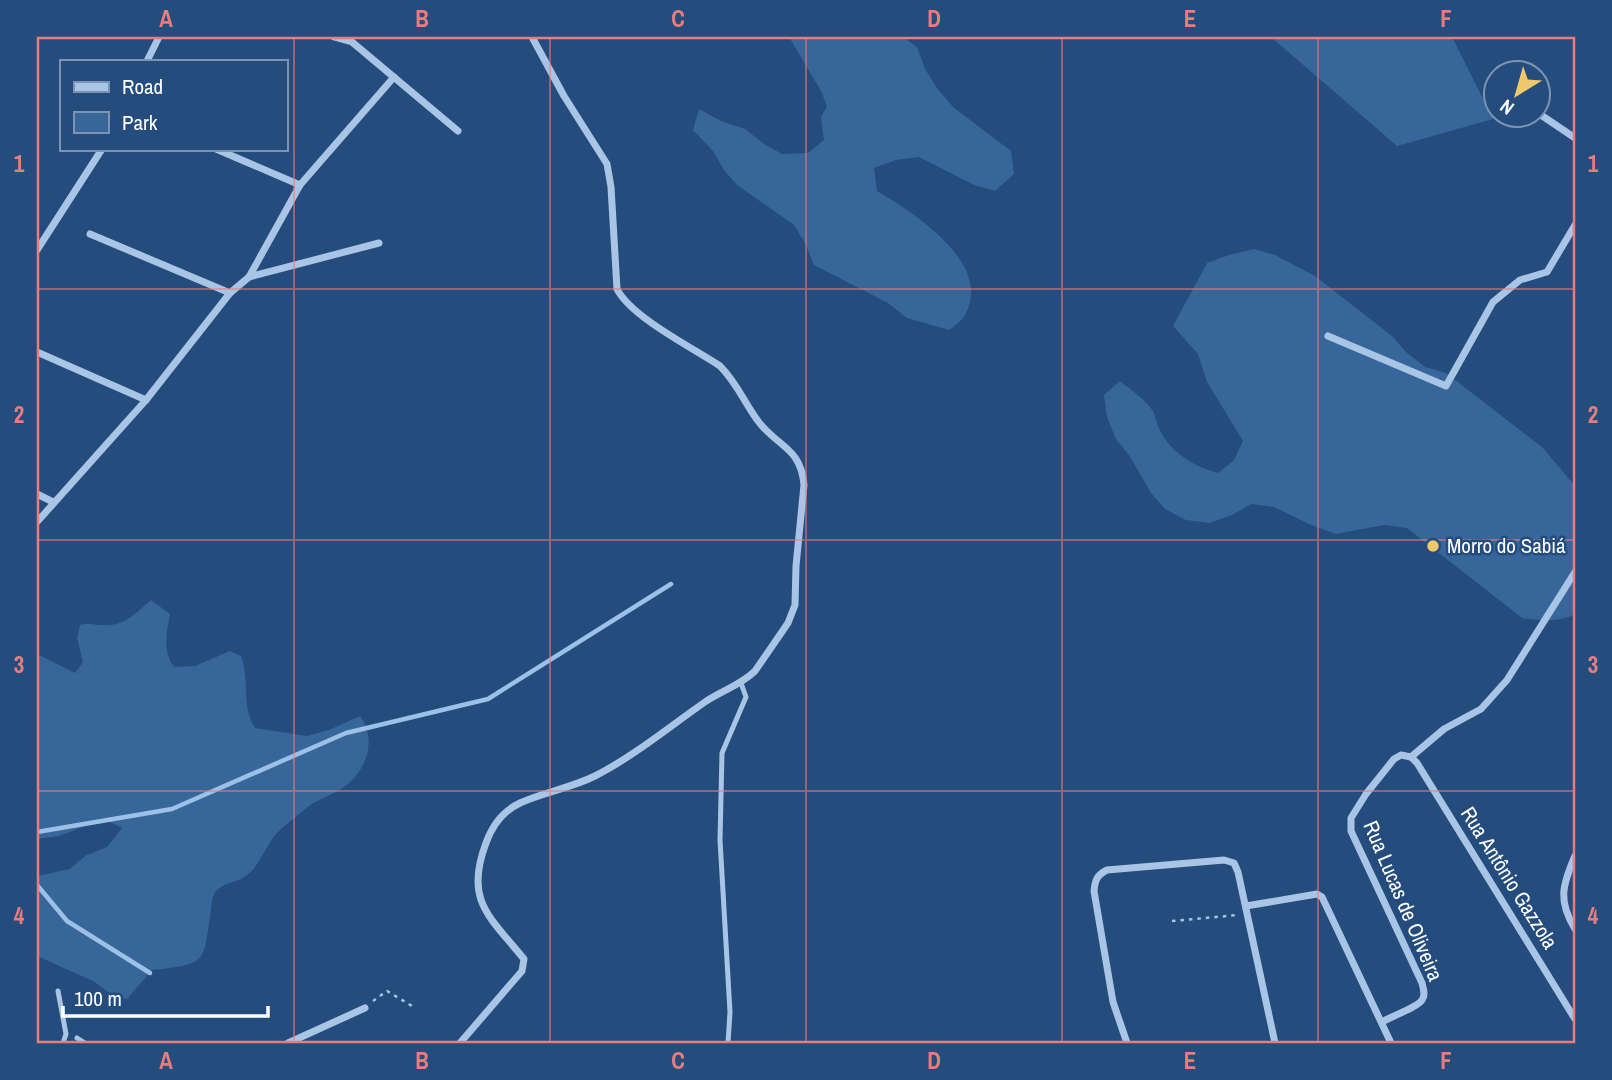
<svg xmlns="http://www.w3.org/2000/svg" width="1612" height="1080" viewBox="0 0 1612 1080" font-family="'Archivo Narrow',sans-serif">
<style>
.green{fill:#37669a}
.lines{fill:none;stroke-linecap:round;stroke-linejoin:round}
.stream{stroke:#9cc0e6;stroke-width:4.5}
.path{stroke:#a8c5e5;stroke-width:2.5;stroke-dasharray:3.5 5;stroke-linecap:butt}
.lane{stroke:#a8c5e5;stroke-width:5}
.street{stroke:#a8c5e5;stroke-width:7}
.grid{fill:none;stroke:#e67e7e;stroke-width:2;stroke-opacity:0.55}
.poi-dot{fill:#f0c76b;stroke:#244c7d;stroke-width:2.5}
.labels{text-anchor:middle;stroke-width:5;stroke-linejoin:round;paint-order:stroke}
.poi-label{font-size:21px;fill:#fff;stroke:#244c7d;text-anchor:start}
.street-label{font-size:21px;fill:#fff;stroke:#244c7d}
.neatline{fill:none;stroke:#e67e7e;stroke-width:2.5}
.grid-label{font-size:23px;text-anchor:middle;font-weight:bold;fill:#e67e7e}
</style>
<rect width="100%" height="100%" fill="#244c7d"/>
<g class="green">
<path d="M789,37H903L917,47L925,69L937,88L953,107L1011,151L1014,174L995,191L974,185L919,157L896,160L874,168L877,191C913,212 994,264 965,315C962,321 954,326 949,330L907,318L888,303L814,265L805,243L794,225L737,185L724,170L713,151L693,130L699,109L721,121L745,129L764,144L782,154L808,153L824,140L821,117L827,106L821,91Z"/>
<path d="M1271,37H1452L1493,119L1397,146Z"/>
<path d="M1254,249L1275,255L1315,276L1392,336L1406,352L1425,367L1446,373L1542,447L1575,486V614C1559,623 1540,620 1522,618L1407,528L1384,525L1336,534L1311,525L1274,507L1251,504L1232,515L1210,523L1186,520L1165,509L1151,493L1129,455L1116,439L1107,417L1104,395L1120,381C1131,390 1145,399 1153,411C1156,418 1157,426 1161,432C1172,454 1196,467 1218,473L1234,460L1243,441L1207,382L1198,354L1173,326L1207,263L1229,255Z"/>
<path d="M151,600L170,614C167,632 162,651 174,667L195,666L230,651L241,656C250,680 241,706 255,728L307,736L329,730L360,716C378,741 366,773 341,789C332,795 321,798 312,804C301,812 289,822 279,831C266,843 261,865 247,875C239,882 227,882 218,889C212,894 212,901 211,909C203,963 209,964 152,970L127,999L115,997L93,981L37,956V876L70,869L85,856L107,847L122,828L104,819L59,836L37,839V654L75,673L83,662L77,638L80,625C89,622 94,625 103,625C124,627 136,613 151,600Z"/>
</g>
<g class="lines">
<g class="stream">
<path d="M37,832L172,809L346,733L488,699L671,584"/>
<path d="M37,885L67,921L150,973"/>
</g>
<g class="path">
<path d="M1172,921L1238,915"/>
<path d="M373,1001L387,991L412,1006"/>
</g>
<g class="lane">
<path d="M58,991L66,1034L63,1043"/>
<path d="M77,1038L85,1043"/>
<path d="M728,1043L730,1012L720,840L722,753L746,697L741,683"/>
</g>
<g class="street">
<path d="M334,37L352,42L458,131"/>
<path d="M147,61L159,37"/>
<path d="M1538,113L1575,138"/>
<path d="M216,149L300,185"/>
<path d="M90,234L230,293"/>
<path d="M37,250L102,149"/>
<path d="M249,277L379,243"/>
<path d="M1328,336L1446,386L1493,302L1520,280L1547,272L1575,225"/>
<path d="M37,352L146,400"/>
<path d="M37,494L53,502"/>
<path d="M37,522L146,400L230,293L249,277L300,185L394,77"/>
<path d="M1411,757L1417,763L1575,1019"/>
<path d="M1411,757L1444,729L1481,709L1507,680L1575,572"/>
<path d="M1575,856C1562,886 1558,901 1575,929"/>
<path d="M1246,906L1317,894L1322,897L1391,1043"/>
<path d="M1382,1022C1390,1017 1418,1007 1422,1000C1426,995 1423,988 1422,983L1351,831V818L1366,794L1394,759L1401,755L1411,757"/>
<path d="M288,1043L365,1008"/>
<path d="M460,1043L522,971L524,959C490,917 464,901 486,843C492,826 503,811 520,803C544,792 571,788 595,776C634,756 669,727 705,702C721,691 741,685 755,671L788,623L795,605L796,566L804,485C801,447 777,447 758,421C744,402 737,383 720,366C693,348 631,317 617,289L611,187L607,164L564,96L532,37"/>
<path d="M1127,1043L1113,1002L1094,891C1095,880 1097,875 1107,870L1224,860L1234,863L1238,872L1275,1043"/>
</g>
</g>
<path class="grid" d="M294,37V1043M550,37V1043M806,37V1043M1062,37V1043M1318,37V1043M37,289H1575M37,540H1575M37,791H1575"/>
<circle class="poi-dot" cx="1433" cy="546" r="7"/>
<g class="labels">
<g class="poi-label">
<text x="1447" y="553">Morro do Sabiá</text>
</g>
<g class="street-label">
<text transform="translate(1509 878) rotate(58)" y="7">Rua Antônio Gazzola</text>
<text transform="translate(1403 901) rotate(67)" y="7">Rua Lucas de Oliveira</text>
</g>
</g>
<rect width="1612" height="1080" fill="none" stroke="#244c7d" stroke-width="77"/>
<rect x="60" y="60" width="228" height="91" fill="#244c7d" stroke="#7c94b1" stroke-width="2"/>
<rect x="74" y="82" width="35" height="10" fill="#a8c5e5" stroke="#7c94b1" stroke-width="2"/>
<text x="122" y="94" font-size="21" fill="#ffffff">Road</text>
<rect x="74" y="112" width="35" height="21" fill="#37669a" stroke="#7c94b1" stroke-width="2"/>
<text x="122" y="130" font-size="21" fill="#ffffff">Park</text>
<g transform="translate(1517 94) rotate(217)"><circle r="33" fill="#244c7d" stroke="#7c94b1" stroke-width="2"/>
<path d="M0-5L12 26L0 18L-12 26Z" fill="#f0c76b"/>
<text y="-10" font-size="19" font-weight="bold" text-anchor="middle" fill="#ffffff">N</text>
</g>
<path d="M63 1006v10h205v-10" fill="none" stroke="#ffffff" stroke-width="3.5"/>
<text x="74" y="1006" font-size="21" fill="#ffffff" stroke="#244c7d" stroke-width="5" paint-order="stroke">100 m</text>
<rect x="38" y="38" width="1536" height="1004" class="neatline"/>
<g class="grid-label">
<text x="166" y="27">A</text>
<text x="422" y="27">B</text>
<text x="678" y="27">C</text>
<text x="934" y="27">D</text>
<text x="1190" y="27">E</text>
<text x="1446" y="27">F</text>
<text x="19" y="172">1</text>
<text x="1593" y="172">1</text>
<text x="19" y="423">2</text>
<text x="1593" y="423">2</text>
<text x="19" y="673">3</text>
<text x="1593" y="673">3</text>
<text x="19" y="924">4</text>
<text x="1593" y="924">4</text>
<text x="166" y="1069">A</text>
<text x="422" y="1069">B</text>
<text x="678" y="1069">C</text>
<text x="934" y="1069">D</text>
<text x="1190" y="1069">E</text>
<text x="1446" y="1069">F</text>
</g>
</svg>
